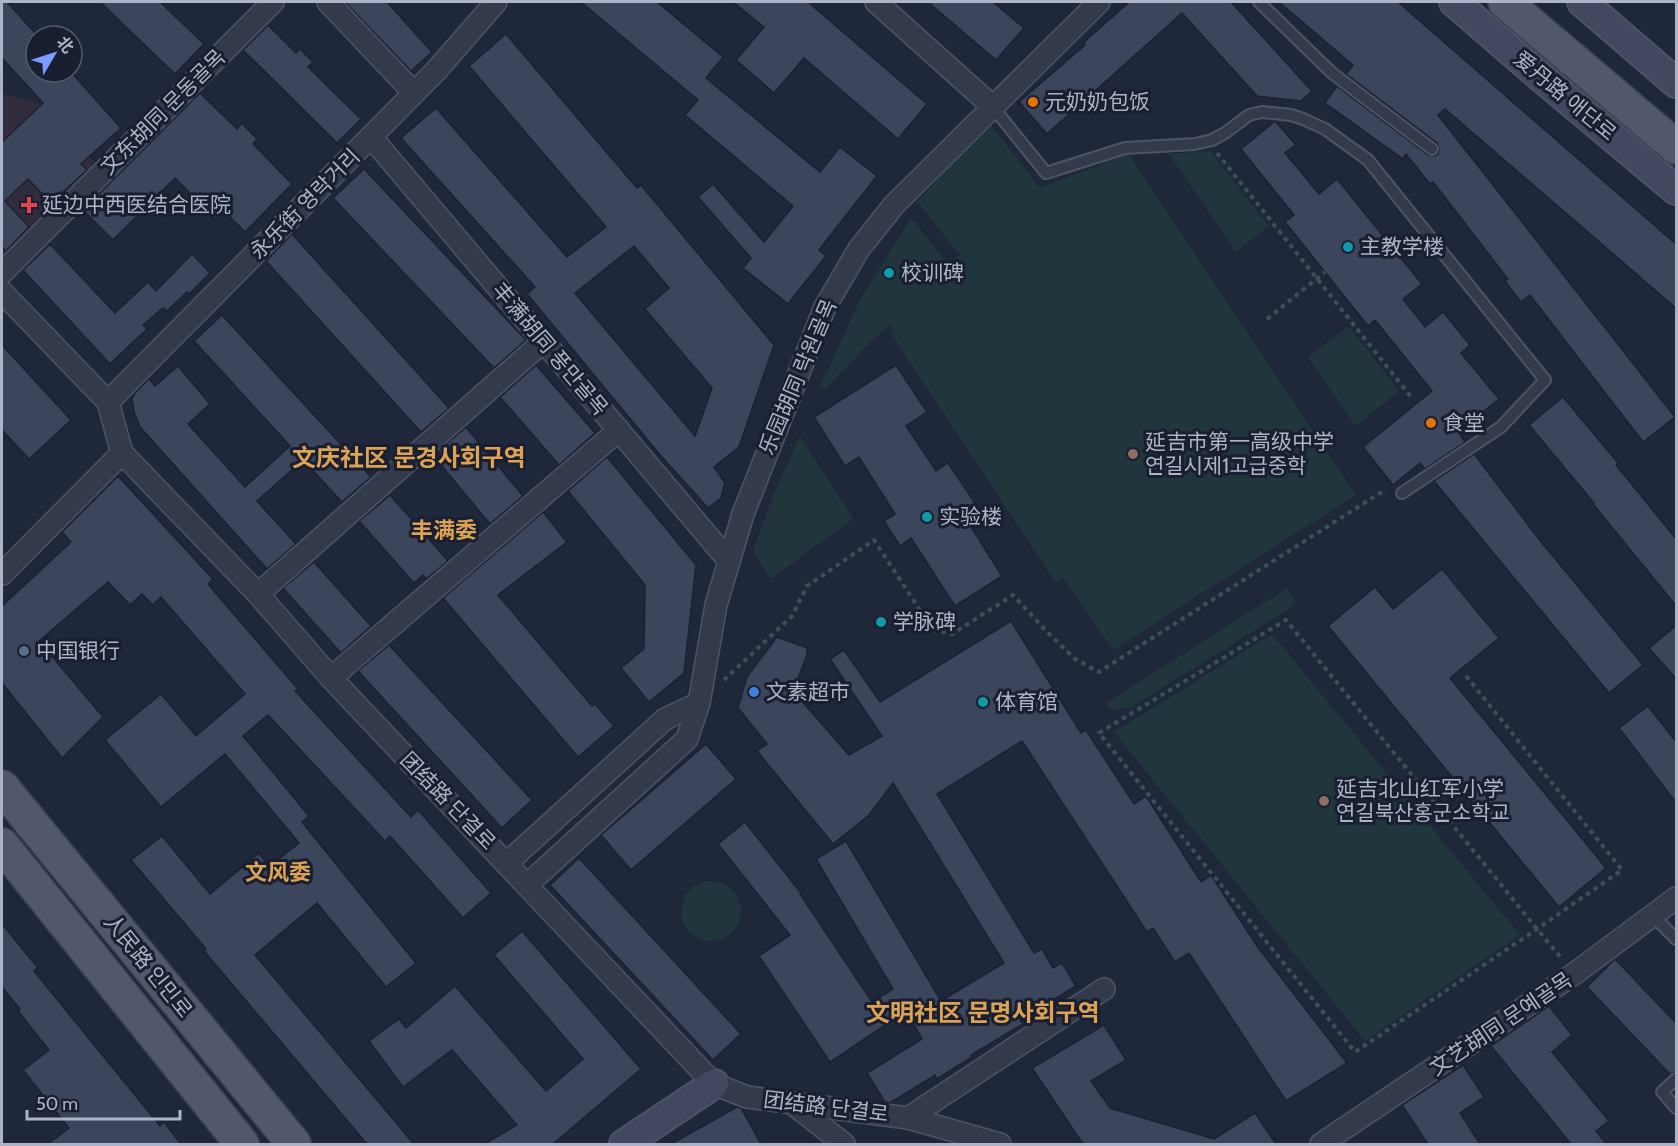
<svg xmlns="http://www.w3.org/2000/svg" width="1678" height="1146" viewBox="0 0 1678 1146" font-family="Cabin,'Noto Sans SC','Noto Sans KR',sans-serif">
<style>
.medical{fill:#302c3c}
.green{fill:#21353c}
.building{fill:#3b455b;stroke:#1b2132;stroke-width:1.5;fill-rule:evenodd}
.lines{fill:none;stroke-linecap:round;stroke-linejoin:round}
.lane-casing{stroke:#4e5466;stroke-width:14}
.street-casing{stroke:#4e5466;stroke-width:24}
.secondary-casing{stroke:#4e5466;stroke-width:32}
.primary-casing{stroke:#3d4355;stroke-width:36}
.path{stroke:#3c5157;stroke-width:4;stroke-dasharray:4.5 4.5;stroke-linecap:butt}
.lane{stroke:#333a4b;stroke-width:10}
.street{stroke:#333a4b;stroke-width:21}
.secondary{stroke:#41485f;stroke-width:28}
.primary{stroke:#51586c;stroke-width:33}
.food-dot{fill:#e8710a;stroke:#191f30;stroke-width:2}
.health-dot{fill:#e0444e;stroke:#191f30;stroke-width:2}
.culture-dot{fill:#0f9aa8;stroke:#191f30;stroke-width:2}
.education-dot{fill:#8d6e63;stroke:#191f30;stroke-width:2}
.service-dot{fill:#5c6f8a;stroke:#191f30;stroke-width:2}
.shop-dot{fill:#3f7fe0;stroke:#191f30;stroke-width:2}
.labels{text-anchor:middle;stroke-width:6;stroke-linejoin:round;paint-order:stroke}
.street-label{font-size:21px;fill:#aeb4c8;stroke:#191f30}
.poi-label{font-size:21px;fill:#aeb4c8;stroke:#191f30;text-anchor:start}
.neighbourhood-label{font-size:22px;font-weight:bold;fill:#dda354;stroke:#191f30}
.quarter-label{font-size:24px;font-weight:bold;fill:#dda354;stroke:#191f30}
</style>
<rect width="100%" height="100%" fill="#1f273b"/>
<path class="medical" d="M2,93L38,103L97,165L8,251L2,244Z"/>
<g class="green">
<path d="M992,126L1040,188L1128,154L1356,495L1113,650L1063,578L1055,582L890,332L893,330L890,325L870,342L825,390L820,387L861,298L911,218L949,265L960,255L917,202L954,161Z"/>
<path d="M1210,151L1269,226L1236,252L1169,154Z"/>
<path d="M1349,326L1399,391L1356,426L1308,357Z"/>
<path d="M800,436L853,519L771,579L753,551L773,495Z"/>
<path d="M1287,588L1297,604L1130,708L1110,710L1106,703Z"/>
<path d="M1272,634L1520,935L1365,1041L1114,732Z"/>
<circle cx="711" cy="911" r="30"/>
</g>
<g class="building">
<path d="M2,2H7L36,34V72H71L121,128L81,164L87,170L51,203L28,179L5,201L29,227L6,251L2,247V142L43,103L2,58Z"/>
<path d="M100,2H160L204,44L175,74Z"/>
<path d="M345,2H387L432,52L411,71Z"/>
<path d="M581,2H657L723,57L706,78L820,172L840,147L877,176L819,250L826,256L788,304L743,268L751,258L698,197L713,184L764,242L793,206L685,115L698,100Z"/>
<path d="M733,2H808L927,104L898,139L804,58L774,93L736,60L764,27Z"/>
<path d="M928,2H993L1024,28L996,60Z"/>
<path d="M1129,2H1231L1312,91L1301,101L1257,96L1182,13L1047,134L1019,102L1085,45L1083,43Z"/>
<path d="M1279,2H1398L1677,245V309L1445,109L1438,115L1675,417L1643,442L1530,295L1521,302L1505,281L1508,279L1433,182L1430,184L1406,154L1403,159L1325,103L1337,86L1428,155L1434,156L1438,154L1439,149L1437,143L1346,74L1353,65Z"/>
<path d="M268,25L296,53L300,49L313,62L308,67L361,119L337,143L243,50Z"/>
<path d="M506,34L637,188L641,185L774,345L739,447L714,467L725,483L721,498L708,508L661,456L527,294L535,287L401,138L436,108L567,257L606,227L469,66ZM634,246L669,288L645,309L712,388L695,436L575,293Z"/>
<path d="M200,93L237,129L242,123L257,139L253,144L292,184L245,232L224,211L215,219L175,178L113,240L83,210Z"/>
<path d="M1275,121L1296,145L1285,153L1319,194L1337,179L1422,284L1403,299L1425,327L1443,312L1470,345L1461,353L1499,399L1458,432L1465,442L1425,469L1420,463L1393,485L1363,447L1432,391L1375,320L1368,326L1285,222L1294,215L1241,149Z"/>
<path d="M364,169L526,340L494,368L333,198Z"/>
<path d="M292,234L449,408L421,432L266,261Z"/>
<path d="M50,244L115,313L148,282L156,291L192,254L210,273L189,294L187,292L167,311L163,308L143,325L147,329L110,364L23,270Z"/>
<path d="M222,315L371,477L342,502L303,460L257,501L296,544L267,569L140,427L134,412L132,398L135,393L149,379L155,386L178,366L210,404L188,424L245,487L290,446L194,341Z"/>
<path d="M2,345L71,420L29,459L2,430Z"/>
<path d="M536,365L595,433L559,465L500,397Z"/>
<path d="M896,365L927,412L906,426L936,471L948,463L975,503L961,511L1002,576L955,606L911,538L900,546L884,521L895,514L859,457L845,466L814,417Z"/>
<path d="M1563,397L1618,463L1616,465L1677,540V607L1593,504L1594,503L1529,425Z"/>
<path d="M466,427L523,496L490,524L436,459L441,454L438,451Z"/>
<path d="M1474,454L1542,543L1643,665L1609,693L1434,481Z"/>
<path d="M607,457L696,565L684,673L649,702L621,668L644,649L645,585L568,491Z"/>
<path d="M118,476L213,579L208,584L298,689L295,691L411,817L418,810L491,893L463,918L390,836L385,841L268,715L243,736L309,816L302,822L416,963L386,987L317,903L255,955L414,1144H367L204,951L206,949L131,860L162,836L210,894L259,853L269,867L299,843L225,754L161,807L105,740L161,694L196,736L245,694L161,597L153,605L142,594L130,605L108,582L39,641L103,717L62,758L2,683V606L71,542L62,532Z"/>
<path d="M390,495L448,561L426,579L423,575L414,583L359,521Z"/>
<path d="M543,512L567,542L498,595L592,706L595,704L614,726L578,757L443,598Z"/>
<path d="M314,562L371,626L341,653L283,588Z"/>
<path d="M1442,569L1499,638L1450,678L1606,868L1559,907L1328,626L1375,587L1393,609Z"/>
<path d="M1011,621L1081,733L1086,730L1134,804L1146,796L1201,882L1211,875L1257,946L1347,1063L1286,1101L1189,953L1175,962L1153,928L1147,932L1022,741L937,794L1034,953L1042,949L1053,968L1062,963L1076,986L1020,1020L1023,1024L971,1055L972,1057L937,1079L935,1075L890,1103L885,1102L867,1073L922,1039L906,1011L830,1062L759,956L790,935L718,844L745,822L801,893L800,894L872,1002L893,989L816,859L846,841L941,1001L1004,963L893,783L869,815L833,844L757,751L767,744L738,708L747,677L777,637L807,648V655L793,691L849,755L882,736L830,659L844,650L880,702Z"/>
<path d="M1677,625V680L1649,648Z"/>
<path d="M389,645L532,800L502,828L358,671Z"/>
<path d="M1648,706L1677,743V804L1619,728Z"/>
<path d="M706,744L736,779L631,870L601,835Z"/>
<path d="M579,858L741,1034L713,1060L550,885Z"/>
<path d="M2,924L38,968L34,971L160,1126L164,1122L181,1144H48L69,1128L23,1070L49,1050L18,1011L20,1009L2,987Z"/>
<path d="M522,931L641,1069L553,1144H484L517,1125L452,1050L403,1087L369,1041L399,1019L406,1028L455,986L546,1091L583,1059L494,955Z"/>
<path d="M1615,959L1677,1024V1072L1670,1074L1587,987Z"/>
<path d="M1549,1006L1572,1035L1552,1052L1609,1121L1596,1131L1606,1144H1571L1491,1046Z"/>
<path d="M1104,1025L1126,1060L1091,1081L1110,1108L1214,1139L1255,1113L1276,1144H1083L1032,1068Z"/>
<path d="M1463,1065L1484,1097L1460,1113L1480,1144H1428L1402,1105Z"/>
<path d="M737,1107L741,1108L761,1144H671Z"/>
</g>
<g class="lines">
<g class="lane-casing">
<g id="lane">
<path d="M1259,2L1332,73L1432,149"/>
<path d="M992,106L1046,173L1125,148L1195,144L1212,140L1225,133L1249,115L1262,112L1291,115L1303,119L1325,129L1368,160L1545,380L1501,427L1402,493"/>
<path d="M1653,916L1676,939"/>
<path d="M1676,1079L1662,1092L1676,1108"/>
</g>
</g>
<g class="street-casing">
<g id="street">
<path d="M328,2L414,93"/>
<path d="M876,2L992,106"/>
<path d="M371,137L729,561"/>
<path d="M2,273L273,2"/>
<path d="M2,292L108,402L122,453L258,594L331,678L714,1084L747,1097L908,1118L1000,1144"/>
<path d="M108,402L435,72L496,2"/>
<path d="M2,574L122,453"/>
<path d="M258,594L544,341"/>
<path d="M331,678L619,430"/>
<path d="M507,863L665,719L699,703"/>
<path d="M527,885L687,739L699,703L716,605L743,514L825,307L859,249L894,205L1099,2"/>
<path d="M793,1104L844,1144"/>
<path d="M908,1118L1104,989"/>
<path d="M1321,1144L1574,974L1676,898"/>
</g>
</g>
<g class="secondary-casing">
<g id="secondary">
<path d="M1454,2L1542,78L1676,190"/>
<path d="M1582,2L1676,83"/>
<path d="M624,1144L714,1084"/>
</g>
</g>
<g class="primary-casing">
<g id="primary">
<path d="M1505,2L1676,147"/>
<path d="M2,787L294,1144"/>
<path d="M2,845L242,1144"/>
</g>
</g>
<g class="path">
<path d="M1217,153L1412,398"/>
<path d="M1267,319L1325,272"/>
<path d="M1466,676L1622,870L1537,929L1355,1052L1099,733L1286,620L1537,929L1563,960"/>
<path d="M724,680L792,616L807,586L874,540L933,630L952,634L1013,595L1048,633L1075,659L1099,672L1380,493H1387"/>
</g>
<use href="#lane" class="lane"/>
<use href="#street" class="street"/>
<use href="#secondary" class="secondary"/>
<use href="#primary" class="primary"/>
</g>
<g class="food-dot">
<circle cx="1033" cy="102" r="6"/>
<circle cx="1431" cy="423" r="6"/>
</g>
<path class="health-dot" d="M26 196h6v6h6v6h-6v6h-6v-6h-6v-6h6z"/>
<g class="culture-dot">
<circle cx="1348" cy="247" r="6"/>
<circle cx="889" cy="273" r="6"/>
<circle cx="927" cy="517" r="6"/>
<circle cx="881" cy="622" r="6"/>
<circle cx="983" cy="702" r="6"/>
</g>
<g class="education-dot">
<circle cx="1133" cy="454" r="6"/>
<circle cx="1324" cy="801" r="6"/>
</g>
<circle class="service-dot" cx="24" cy="651" r="6"/>
<circle class="shop-dot" cx="754" cy="692" r="6"/>
<g class="labels">
<g class="street-label">
<text transform="translate(1565 96) rotate(40)" y="7">爱丹路 애단로</text>
<text transform="translate(163 112) rotate(-45)" y="7">文东胡同 문동골목</text>
<text transform="translate(305 204) rotate(-45)" y="7">永乐街 영락거리</text>
<text transform="translate(550 349) rotate(50)" y="7">丰满胡同 풍만골목</text>
<text transform="translate(798 377) rotate(-67)" y="7">乐园胡同 락원골목</text>
<text transform="translate(448 801) rotate(46)" y="7">团结路 단결로</text>
<text transform="translate(148 966) rotate(51)" y="7">人民路 인민로</text>
<text transform="translate(1501 1024) rotate(-34)" y="7">文艺胡同 문예골목</text>
<text transform="translate(826 1107) rotate(7)" y="7">团结路 단결로</text>
</g>
<g class="poi-label">
<text x="1045" y="109">元奶奶包饭</text>
<text x="42" y="212">延边中西医结合医院</text>
<text x="1360" y="254">主教学楼</text>
<text x="901" y="280">校训碑</text>
<text x="1443" y="430">食堂</text>
<text x="1145" y="449">延吉市第一高级中学<tspan x="1145" dy="24">연길시제1고급중학</tspan></text>
<text x="939" y="524">实验楼</text>
<text x="893" y="629">学脉碑</text>
<text x="36" y="658">中国银行</text>
<text x="766" y="699">文素超市</text>
<text x="995" y="709">体育馆</text>
<text x="1336" y="796">延吉北山红军小学<tspan x="1336" dy="24">연길북산홍군소학교</tspan></text>
</g>
<g class="neighbourhood-label">
<text x="444" y="538">丰满委</text>
<text x="278" y="880">文风委</text>
</g>
<g class="quarter-label">
<text x="409" y="466">文庆社区 문경사회구역</text>
<text x="983" y="1021">文明社区 문명사회구역</text>
</g>
</g>
<rect width="1678" height="1146" fill="none" stroke="#aeb4c8" stroke-width="6"/>
<g transform="translate(54 54) rotate(51)"><circle r="28" fill="#191f30" stroke="#555b6d" stroke-width="1.5"/>
<path d="M0-4.5L10 22L0 15L-10 22Z" fill="#7c9cff"/>
<text y="-9" font-size="16" font-weight="bold" text-anchor="middle" fill="#aeb4c8">北</text>
</g>
<path d="M27 1110v9h153v-9" fill="none" stroke="#aeb4c8" stroke-width="3"/>
<text x="36" y="1110" font-size="18" fill="#aeb4c8" stroke="#191f30" stroke-width="4.5" paint-order="stroke">50 m</text>
</svg>
